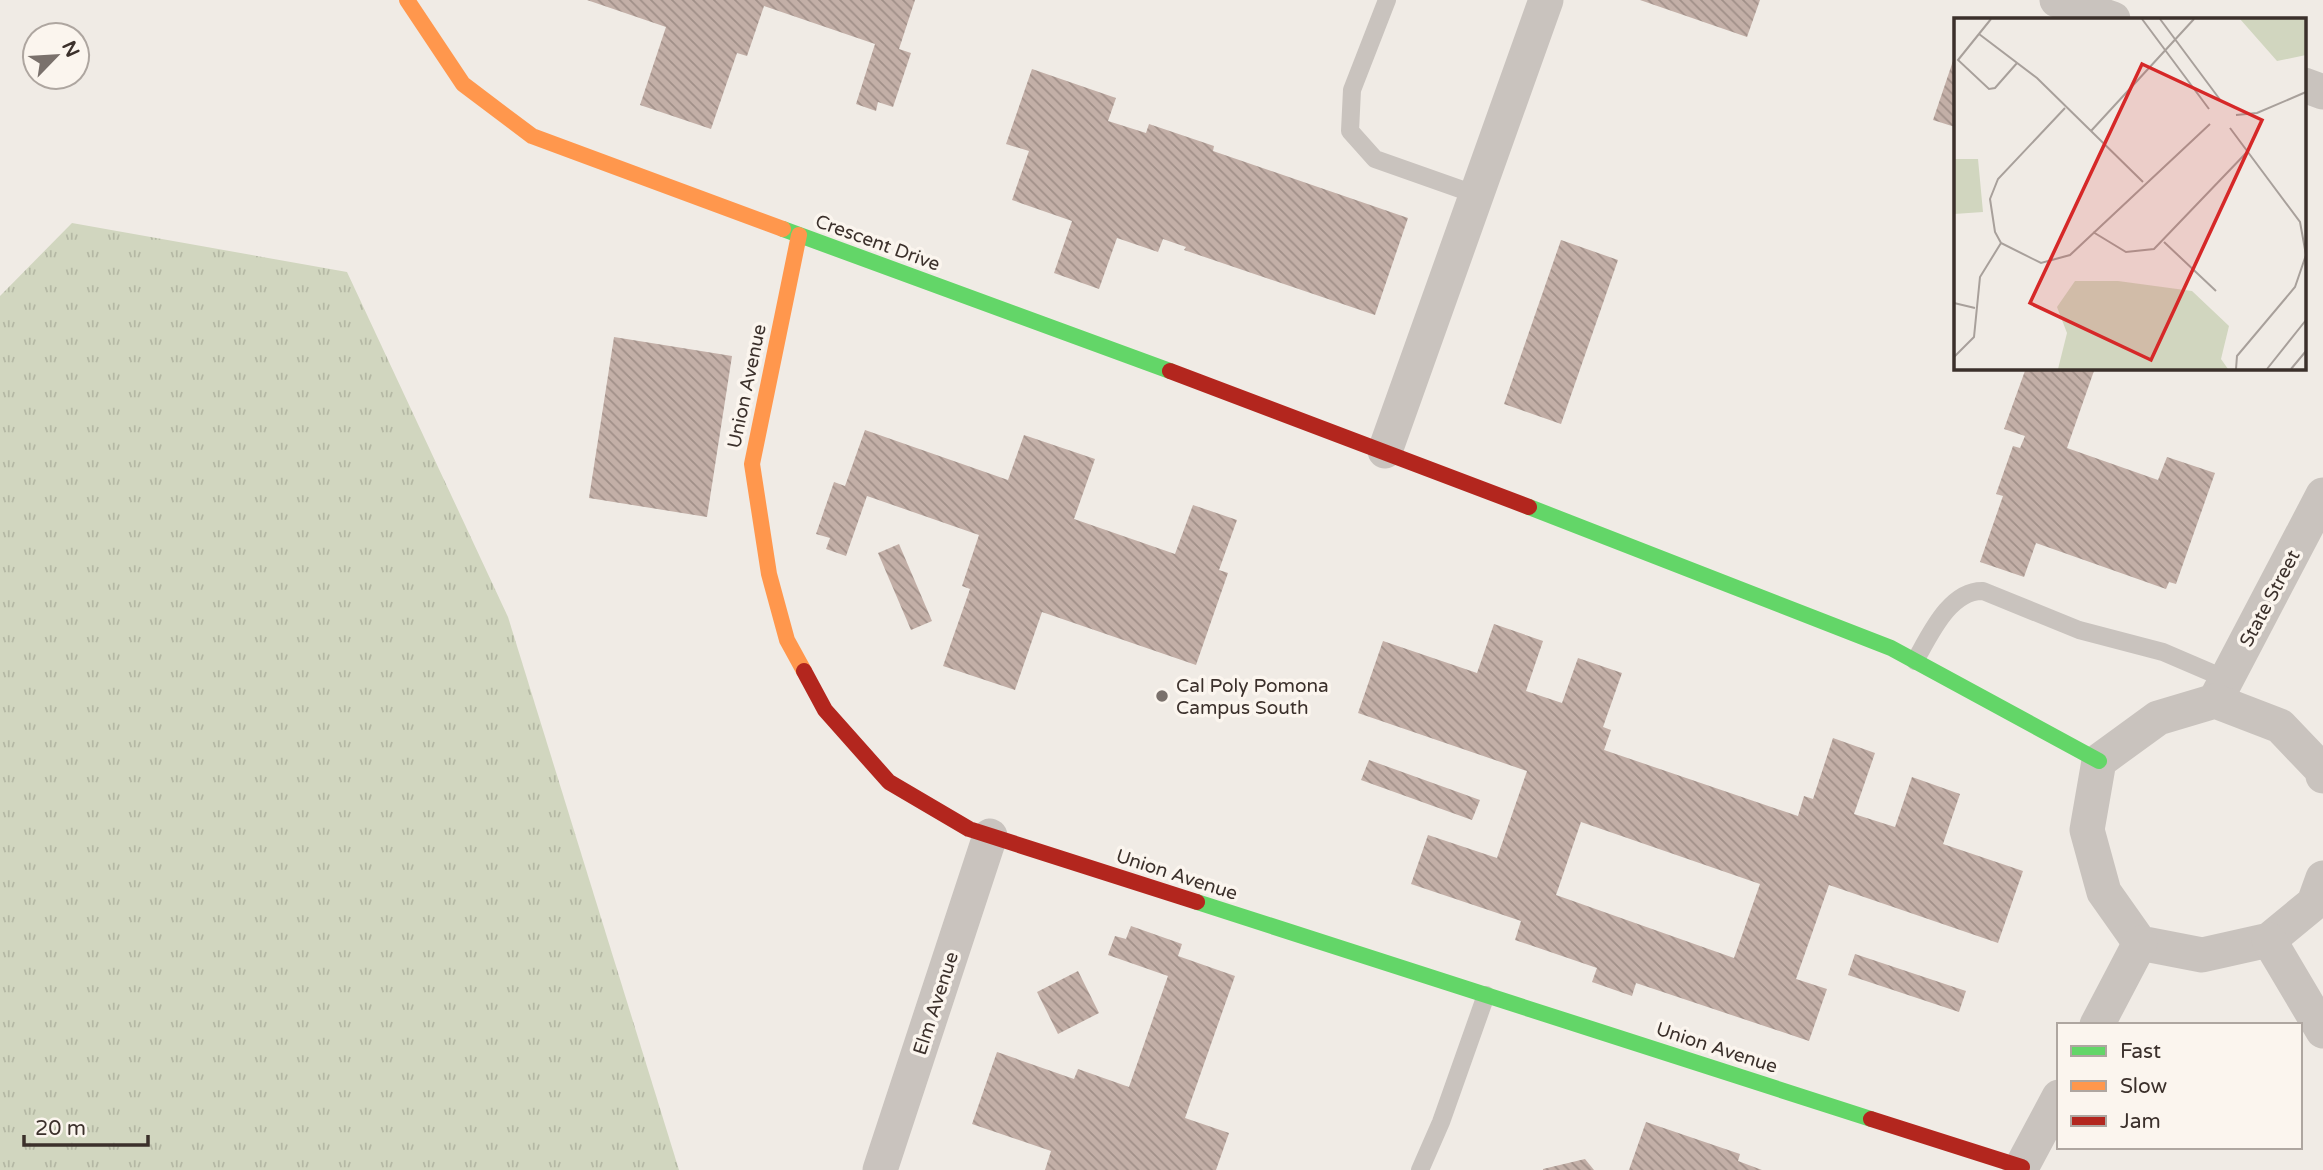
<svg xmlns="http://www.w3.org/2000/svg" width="2323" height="1170" viewBox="0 0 2323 1170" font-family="'Varela Round',sans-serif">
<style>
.grass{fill:url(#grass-tufts)}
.building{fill:url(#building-back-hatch);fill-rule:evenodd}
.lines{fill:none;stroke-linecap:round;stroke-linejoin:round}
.lane{stroke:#c9c3be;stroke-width:18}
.street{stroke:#c9c3be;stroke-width:35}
.fast{stroke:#63d668;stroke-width:16}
.slow{stroke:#ff974d;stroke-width:16}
.jam{stroke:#b3261e;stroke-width:16}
.poi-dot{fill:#7a716c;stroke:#fbf5ee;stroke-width:2.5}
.labels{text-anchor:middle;stroke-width:7;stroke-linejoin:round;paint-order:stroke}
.street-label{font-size:19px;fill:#3b302b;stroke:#fbf5ee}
.poi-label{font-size:19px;fill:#3b302b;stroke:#fbf5ee;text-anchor:start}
.inset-road{fill:none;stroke:#a8a09b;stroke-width:2}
.view{fill:#d62828;fill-opacity:0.15;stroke:#d62828;stroke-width:3.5}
.inset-edge{fill:none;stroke:#3b302b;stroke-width:3.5}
</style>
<defs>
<pattern id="grass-tufts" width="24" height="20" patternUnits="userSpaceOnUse" patternTransform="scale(1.75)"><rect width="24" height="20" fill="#d1d6bf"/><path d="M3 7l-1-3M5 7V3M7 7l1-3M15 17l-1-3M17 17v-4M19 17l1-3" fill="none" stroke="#b4b8a4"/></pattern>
<pattern id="building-back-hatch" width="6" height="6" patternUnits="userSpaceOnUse" patternTransform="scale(1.75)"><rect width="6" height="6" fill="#c3afa7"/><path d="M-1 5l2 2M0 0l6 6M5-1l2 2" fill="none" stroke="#a08f88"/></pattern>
</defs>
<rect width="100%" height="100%" fill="#f0ebe5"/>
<path class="grass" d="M72,223L347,272L508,617L679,1170H0V296Z"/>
<g class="building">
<path d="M587,0H915L899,49L911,53L893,107L878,102L876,111L856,104L875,44L764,6L747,56L737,53L711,129L640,105L666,27Z"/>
<path d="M1640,0H1760L1747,37Z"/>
<path d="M1955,55V127L1933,120Z"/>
<path d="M1032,69L1116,98L1108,121L1146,133L1149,124L1214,146L1213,151L1408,218L1375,315L1184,250L1186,247L1163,239L1158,252L1117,238L1099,289L1054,273L1072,221L1012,200L1029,151L1006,144Z"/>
<path d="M1561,240L1618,260L1561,424L1504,404Z"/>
<path d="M614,337L732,356L707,517L589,498Z"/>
<path d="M2026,368H2095L2067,448L2158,480L2167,457L2215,473L2176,584L2169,582L2166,589L2036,543L2024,577L1980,562L2003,496L1996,494L2013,446L2020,448L2025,436L2004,429Z"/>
<path d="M865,430L1008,480L1024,435L1095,459L1074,519L1175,554L1193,505L1237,520L1219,570L1228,573L1196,665L1042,612L1015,690L943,666L970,589L962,586L979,535L867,496L846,556L826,549L830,538L816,534L834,482L845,486Z"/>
<path d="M899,544L932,621L911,630L878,553Z"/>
<path d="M1494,624L1543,641L1526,691L1562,703L1578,658L1622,673L1603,727L1611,730L1604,750L1798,816L1804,796L1813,799L1833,738L1875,753L1854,814L1895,827L1912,777L1960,794L1943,844L2023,871L1998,943L1829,885L1796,979L1827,989L1809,1041L1636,983L1632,996L1592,982L1597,968L1515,940L1521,921L1411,884L1428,835L1497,858L1527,771L1358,713L1383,641L1477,673ZM1581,822L1760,884L1734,958L1556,895Z"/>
<path d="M1369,760L1480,800L1472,820L1361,780Z"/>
<path d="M1131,926L1182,944L1178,956L1235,976L1185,1118L1229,1133L1216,1170H1045L1051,1151L972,1124L997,1052L1074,1079L1078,1069L1129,1087L1168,976L1108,955L1115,936L1126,939Z"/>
<path d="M1855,954L1966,991L1959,1012L1848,975Z"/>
<path d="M1078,971L1099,1013L1058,1034L1037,992Z"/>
<path d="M1646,1122L1740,1154L1738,1161L1762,1170H1629Z"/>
<path d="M1585,1159L1594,1170H1543V1169Z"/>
</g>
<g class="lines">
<g class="lane">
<path d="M1387,0L1352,90L1350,131L1375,159L1477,195"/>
<path d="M1915,661C1929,637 1949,590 1983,591L2079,630L2163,652L2226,679"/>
<path d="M1420,1170L1441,1122L1486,995"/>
</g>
<g class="street">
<path d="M2057,0L2113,19"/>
<path d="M2304,85L2323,92"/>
<path d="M1385,451L1546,0"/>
<path d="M2215,701L2323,495"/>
<path d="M2323,776L2322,770L2280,726L2215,701L2158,718L2099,761L2087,830L2104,892L2140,943L2202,955L2269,940L2314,903L2323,878"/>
<path d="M2269,940L2323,1031"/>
<path d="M2097,1025L2140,943"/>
<path d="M880,1170L990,836"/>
<path d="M2020,1170L2059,1097"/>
</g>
<g class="fast">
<path d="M783,229L1170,371"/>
<path d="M1529,507L1891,648L2099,761"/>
<path d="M1197,902L1871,1119"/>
</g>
<g class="slow">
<path d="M407,0L463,84L532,136L783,229"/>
<path d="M799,235L752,464L769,574L787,640L804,671"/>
</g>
<g class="jam">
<path d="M1170,371L1529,507"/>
<path d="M804,671L825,710L889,782L969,829L1197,902"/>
<path d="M1871,1119L2022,1167"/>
</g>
</g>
<circle class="poi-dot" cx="1162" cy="696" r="7"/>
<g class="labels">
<g class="street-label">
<text transform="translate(878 242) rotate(20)" y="7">Crescent Drive</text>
<text transform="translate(746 386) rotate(-78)" y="7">Union Avenue</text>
<text transform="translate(2269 598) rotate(-62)" y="7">State Street</text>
<text transform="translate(1177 874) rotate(18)" y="7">Union Avenue</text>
<text transform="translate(935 1003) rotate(-72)" y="7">Elm Avenue</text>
<text transform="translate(1717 1047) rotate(18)" y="7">Union Avenue</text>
</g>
<g class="poi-label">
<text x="1176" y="692">Cal Poly Pomona<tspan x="1176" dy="22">Campus South</tspan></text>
</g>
</g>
<g transform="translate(1954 18)">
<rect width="352" height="352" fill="#f0ebe5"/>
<path d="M121,263H164L238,273L275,308L267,341L274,351H104L113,315L103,289Z" fill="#d1d6bf"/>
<path d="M286,1H352V37L323,43ZM0,141H24L29,194L0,196Z" fill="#d1d6bf"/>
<path class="inset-road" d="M37,1L4,42L35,71L41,70L63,45M188,1L255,91M206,1L267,83M25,16L83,60L189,164M111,90L44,161L36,181L41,214L47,225L87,245L116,237L256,106M282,97L303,95L352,74M276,110L346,204L352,237L341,269L283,338L282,351M137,113L240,1M139,214L172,234L200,231L294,133M210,224L262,273M0,285L21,290M0,339L20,319L26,259L47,225M313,351L352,302M337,351L352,333"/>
<path class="view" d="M188,46L308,102L197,342L76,285Z"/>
<rect width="352" height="352" class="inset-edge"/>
</g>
<rect x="2057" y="1023" width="245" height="126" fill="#fbf5ee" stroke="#aea6a0" stroke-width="2"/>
<rect x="2071" y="1046" width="35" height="10" fill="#63d668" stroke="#aea6a0" stroke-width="2"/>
<text x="2120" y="1058" font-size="21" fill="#3b302b">Fast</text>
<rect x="2071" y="1081" width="35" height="10" fill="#ff974d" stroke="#aea6a0" stroke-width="2"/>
<text x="2120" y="1093" font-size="21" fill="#3b302b">Slow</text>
<rect x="2071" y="1116" width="35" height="10" fill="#b3261e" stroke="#aea6a0" stroke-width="2"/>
<text x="2120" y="1128" font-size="21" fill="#3b302b">Jam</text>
<g transform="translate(56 56) rotate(65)"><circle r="33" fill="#fbf5ee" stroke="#aea6a0" stroke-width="2"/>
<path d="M0-5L12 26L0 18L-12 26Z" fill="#7a716c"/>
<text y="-10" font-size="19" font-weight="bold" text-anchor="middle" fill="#3b302b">N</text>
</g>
<path d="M24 1135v10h124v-10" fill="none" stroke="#3b302b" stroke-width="3.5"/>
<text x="35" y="1135" font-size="21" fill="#3b302b" stroke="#fbf5ee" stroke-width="5" paint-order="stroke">20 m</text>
</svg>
